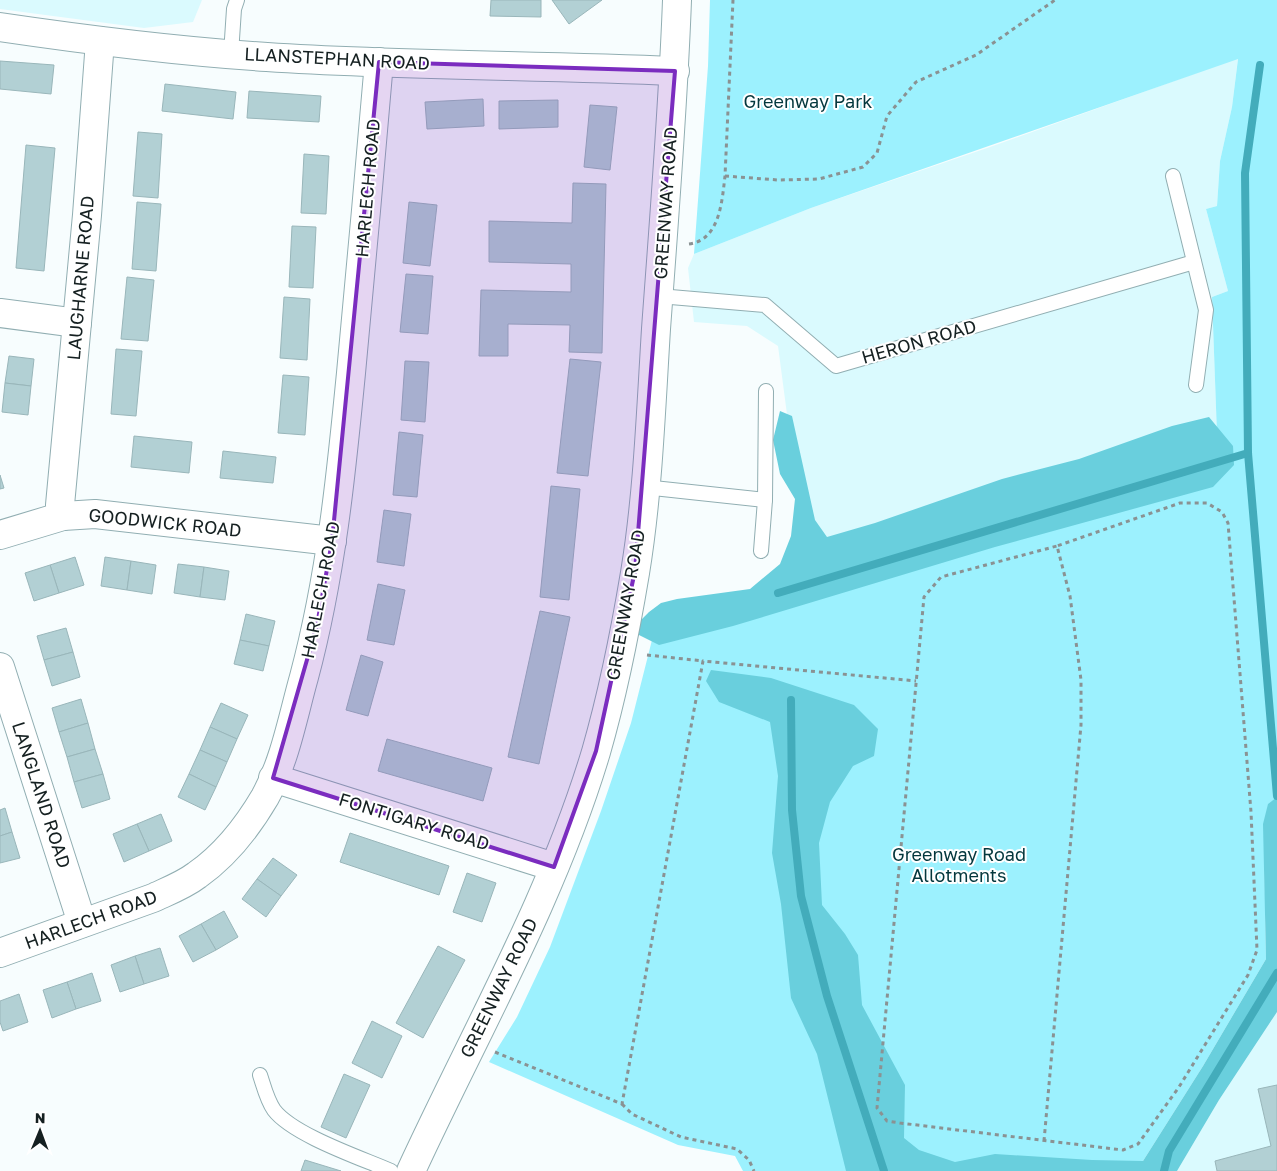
<svg xmlns="http://www.w3.org/2000/svg" width="1277" height="1171" viewBox="0 0 1277 1171" font-family="'Golos Text',sans-serif">
<style>
.built{fill:#dafafe}
.green{fill:#9cf1fe}
.forest{fill:#69cfdd}
.lines{fill:none;stroke-linecap:round;stroke-linejoin:round}
.stream{stroke:#43acbb;stroke-width:8}
.building{fill:#b2d0d4;stroke:#99b6ba}
.lane-casing{stroke:#91aeb2;stroke-width:16}
.street-casing{stroke:#91aeb2;stroke-width:30}
.secondary-casing{stroke:#91aeb2;stroke-width:30}
.path{stroke:#8a9293;stroke-width:3;stroke-dasharray:4 4;stroke-linecap:butt}
.lane{stroke:#fff;stroke-width:14}
.street{stroke:#fff;stroke-width:28}
.secondary{stroke:#fff;stroke-width:28}
.marked{fill:#7b2cbf;fill-opacity:0.2;stroke:#7b2cbf;stroke-width:4;stroke-linejoin:round}
.labels{text-anchor:middle;stroke-width:4;stroke-linejoin:round;paint-order:stroke}
.street-label{font-size:18px;fill:#152021;stroke:#fff}
.park-label{font-size:18px;fill:#03373d;stroke:#fff}
</style>
<rect width="100%" height="100%" fill="#f7fdfe"/>
<g class="built">
<path d="M0,0H202L193,22L144,28L0,9Z"/>
<path d="M1238,58L1232,107L1220,161L1217,206L1206,209L1228,291L1212,297L1217,435L809,553L793,460L778,346L747,326L694,322L688,268L694,254L811,208L990,147Z"/>
<path d="M1277,1012V1171H1177L1219,1100Z"/>
</g>
<path class="green" d="M710,0H1277V835L1264,836L1266,959L1203,1066L1143,1161L1140,1171H743L735,1156L678,1145L489,1062L517,1017L550,947L601,811L631,723L652,640L1217,435L1212,297L1228,291L1206,209L1217,206L1220,161L1232,107L1238,59L811,208L694,254L708,66Z"/>
<g class="forest">
<path d="M780,411L792,416L815,520L827,537L875,523L1002,479L1079,459L1172,426L1209,417L1233,446L1234,465L1213,487L995,547L733,626L659,645L639,635V622L649,612L661,603L677,599L750,589L780,564L791,536L795,499L780,474L773,440Z"/>
<path d="M711,670L771,678L854,705L878,729L874,756L853,766L830,802L819,843L822,905L845,934L858,955L862,1005L905,1085L904,1138L919,1150L955,1162L995,1154L1092,1160L1143,1161L1203,1066L1266,959L1263,824L1268,804L1277,797V1012L1219,1100L1177,1171H846L817,1054L791,998L781,904L772,853L778,776L770,722L719,702L706,681Z"/>
</g>
<g class="lines">
<g class="stream">
<path d="M1260,65L1245,173L1248,453L1277,796"/>
<path d="M778,593L1248,453"/>
<path d="M791,700L792,810L801,896L827,996L884,1171"/>
<path d="M1164,1171L1169,1151L1277,973"/>
</g>
</g>
<g class="building">
<path d="M491,0H541V17L490,16Z"/>
<path d="M552,0H602L569,24Z"/>
<path d="M0,61L54,65L51,94L0,89Z"/>
<path d="M165,84L236,92L233,119L162,111Z"/>
<path d="M249,91L321,96L319,122L247,118Z"/>
<path d="M483,99L484,126L427,129L425,102Z"/>
<path d="M558,100V127L499,129V101Z"/>
<path d="M590,105L617,107L610,170L584,167Z"/>
<path d="M138,132L162,134L158,198L133,196Z"/>
<path d="M26,145L55,148L44,271L16,268Z"/>
<path d="M304,154L329,156L326,214L301,213Z"/>
<path d="M573,183L606,184L602,353L569,352L570,325L508,324V356H479L481,290L571,292V264L489,262V221L572,223Z"/>
<path d="M137,202L161,204L156,271L132,269Z"/>
<path d="M409,202L437,205L430,266L403,263Z"/>
<path d="M292,226L316,227L313,288L289,287Z"/>
<path d="M406,274L433,276L428,334L400,332Z"/>
<path d="M127,277L154,280L148,341L121,339Z"/>
<path d="M284,297L310,299L307,360L280,358Z"/>
<path d="M116,349L142,351L136,416L111,414Z"/>
<path d="M9,356L34,359L31,386L5,383Z"/>
<path d="M570,359L601,362L588,476L557,473Z"/>
<path d="M405,361L429,362L425,422L401,420Z"/>
<path d="M283,375L309,377L305,435L278,433Z"/>
<path d="M5,383L31,386L28,415L2,412Z"/>
<path d="M399,432L423,435L417,497L393,495Z"/>
<path d="M134,436L192,442L189,473L131,467Z"/>
<path d="M223,451L276,457L273,483L220,478Z"/>
<path d="M0,475L4,488L0,489Z"/>
<path d="M551,486L580,489L569,600L540,597Z"/>
<path d="M384,510L411,514L404,566L377,562Z"/>
<path d="M75,557L84,585L59,593L50,565Z"/>
<path d="M105,557L131,561L127,590L101,586Z"/>
<path d="M131,561L156,565L152,594L127,590Z"/>
<path d="M178,564L204,567L200,597L174,593Z"/>
<path d="M50,565L59,593L34,601L25,573Z"/>
<path d="M204,567L229,571L225,600L200,597Z"/>
<path d="M378,584L405,590L394,645L367,640Z"/>
<path d="M540,611L570,617L539,764L508,757Z"/>
<path d="M246,614L275,621L269,646L240,640Z"/>
<path d="M66,628L73,652L44,660L37,636Z"/>
<path d="M240,640L269,646L263,671L234,664Z"/>
<path d="M73,652L80,677L52,686L44,660Z"/>
<path d="M361,655L383,662L368,716L346,710Z"/>
<path d="M81,699L88,723L59,732L52,708Z"/>
<path d="M221,703L248,715L237,739L210,727Z"/>
<path d="M88,723L95,749L67,757L59,732Z"/>
<path d="M210,727L237,739L227,762L200,750Z"/>
<path d="M387,739L492,768L483,801L378,771Z"/>
<path d="M95,749L103,774L74,782L67,757Z"/>
<path d="M200,750L227,762L216,787L189,774Z"/>
<path d="M103,774L110,799L82,808L74,782Z"/>
<path d="M189,774L216,787L205,810L178,797Z"/>
<path d="M5,808L12,832L0,836V810Z"/>
<path d="M161,814L172,841L149,851L137,824Z"/>
<path d="M137,824L149,851L124,862L113,834Z"/>
<path d="M12,832L20,858L0,863V836Z"/>
<path d="M350,833L449,866L439,895L340,862Z"/>
<path d="M273,858L297,875L281,896L257,879Z"/>
<path d="M467,873L496,883L482,922L453,912Z"/>
<path d="M257,879L281,896L266,917L242,899Z"/>
<path d="M224,911L238,937L216,950L201,924Z"/>
<path d="M201,924L216,950L193,962L179,936Z"/>
<path d="M438,946L465,960L423,1038L396,1023Z"/>
<path d="M160,948L169,976L144,984L135,956Z"/>
<path d="M135,956L144,984L120,992L111,965Z"/>
<path d="M92,973L101,1001L76,1009L67,982Z"/>
<path d="M67,982L76,1009L52,1018L43,990Z"/>
<path d="M19,994L28,1022L3,1031L0,1022V1001Z"/>
<path d="M372,1021L402,1036L382,1078L352,1063Z"/>
<path d="M344,1074L370,1085L346,1138L321,1127Z"/>
<path d="M1277,1085V1171H1217L1215,1161L1271,1146L1258,1089Z"/>
<path d="M305,1160L341,1171H301Z"/>
</g>
<g class="lines">
<g class="lane-casing">
<g id="lane">
<path d="M231,54L234,9L237,0"/>
<path d="M1173,176L1206,310L1196,385"/>
<path d="M659,296L765,305L836,366L1194,262"/>
<path d="M644,487L765,500"/>
<path d="M761,551L765,500L766,391"/>
<path d="M260,1075C264,1087 267,1100 274,1110C293,1135 361,1158 391,1171"/>
</g>
</g>
<g class="street-casing">
<g id="street">
<path d="M0,27C88,40 177,51 267,57C402,66 539,65 675,71"/>
<path d="M0,313L77,323"/>
<path d="M63,516L60,505L87,215L100,41"/>
<path d="M0,535L63,516L95,514L332,541"/>
<path d="M0,667L82,923"/>
<path d="M273,778L554,867"/>
<path d="M0,953L153,898C168,891 184,885 197,875C224,856 248,826 265,797C285,761 293,716 304,677C331,576 341,476 351,373C361,269 370,166 379,62"/>
</g>
</g>
<g class="secondary-casing">
<path id="secondary" d="M411,1171C475,1032 552,899 596,752C613,693 625,633 635,573C648,494 651,409 656,329C664,220 673,110 677,0"/>
</g>
<g class="path">
<path d="M725,176L778,180L819,179L863,167L877,153L887,116L916,82L976,55L1055,0"/>
<path d="M689,244C720,240 722,201 725,176L733,0"/>
<path d="M647,655L703,661"/>
<path d="M495,1052L622,1104L703,661L916,681"/>
<path d="M622,1104L632,1114L681,1137L737,1149L749,1160L754,1171"/>
<path d="M1044,1141L1081,725V680L1070,596L1057,546L1180,503H1207L1222,512L1228,523L1251,812L1257,950L1248,975L1179,1087L1138,1144L1123,1150L900,1123L887,1121L877,1108L924,597L941,577L1057,546"/>
</g>
<use href="#lane" class="lane"/>
<use href="#street" class="street"/>
<use href="#secondary" class="secondary"/>
</g>
<path class="marked" d="M379,62L675,71L635,571L596,751L554,867L273,778L317,625L332,541Z"/>
<g class="labels">
<g class="street-label">
<text transform="translate(337 59) rotate(3)" y="6">LLANSTEPHAN ROAD</text>
<text transform="translate(368 188) rotate(-85)" y="6">HARLECH ROAD</text>
<text transform="translate(666 203) rotate(-86)" y="6">GREENWAY ROAD</text>
<text transform="translate(81 278) rotate(-85)" y="6">LAUGHARNE ROAD</text>
<text transform="translate(919 342) rotate(-16)" y="6">HERON ROAD</text>
<text transform="translate(165 523) rotate(6)" y="6">GOODWICK ROAD</text>
<text transform="translate(321 590) rotate(-79)" y="6">HARLECH ROAD</text>
<text transform="translate(626 605) rotate(-80)" y="6">GREENWAY ROAD</text>
<text transform="translate(41 795) rotate(72)" y="6">LANGLAND ROAD</text>
<text transform="translate(414 822) rotate(17)" y="6">FONTIGARY ROAD</text>
<text transform="translate(91 920) rotate(-20)" y="6">HARLECH ROAD</text>
<text transform="translate(499 988) rotate(-64)" y="6">GREENWAY ROAD</text>
</g>
<g class="park-label">
<text x="808" y="108">Greenway Park</text>
<text x="959" y="861">Greenway Road<tspan x="959" dy="21">Allotments</tspan></text>
</g>
</g>
<g transform="translate(40 1131) rotate(1)" stroke="#ffffff" stroke-width="4" paint-order="stroke">
<path d="M0-4L9 19L0 12L-9 19Z" fill="#152021"/>
<text y="-8" font-size="14" font-weight="bold" text-anchor="middle" fill="#152021">N</text>
</g>
</svg>
